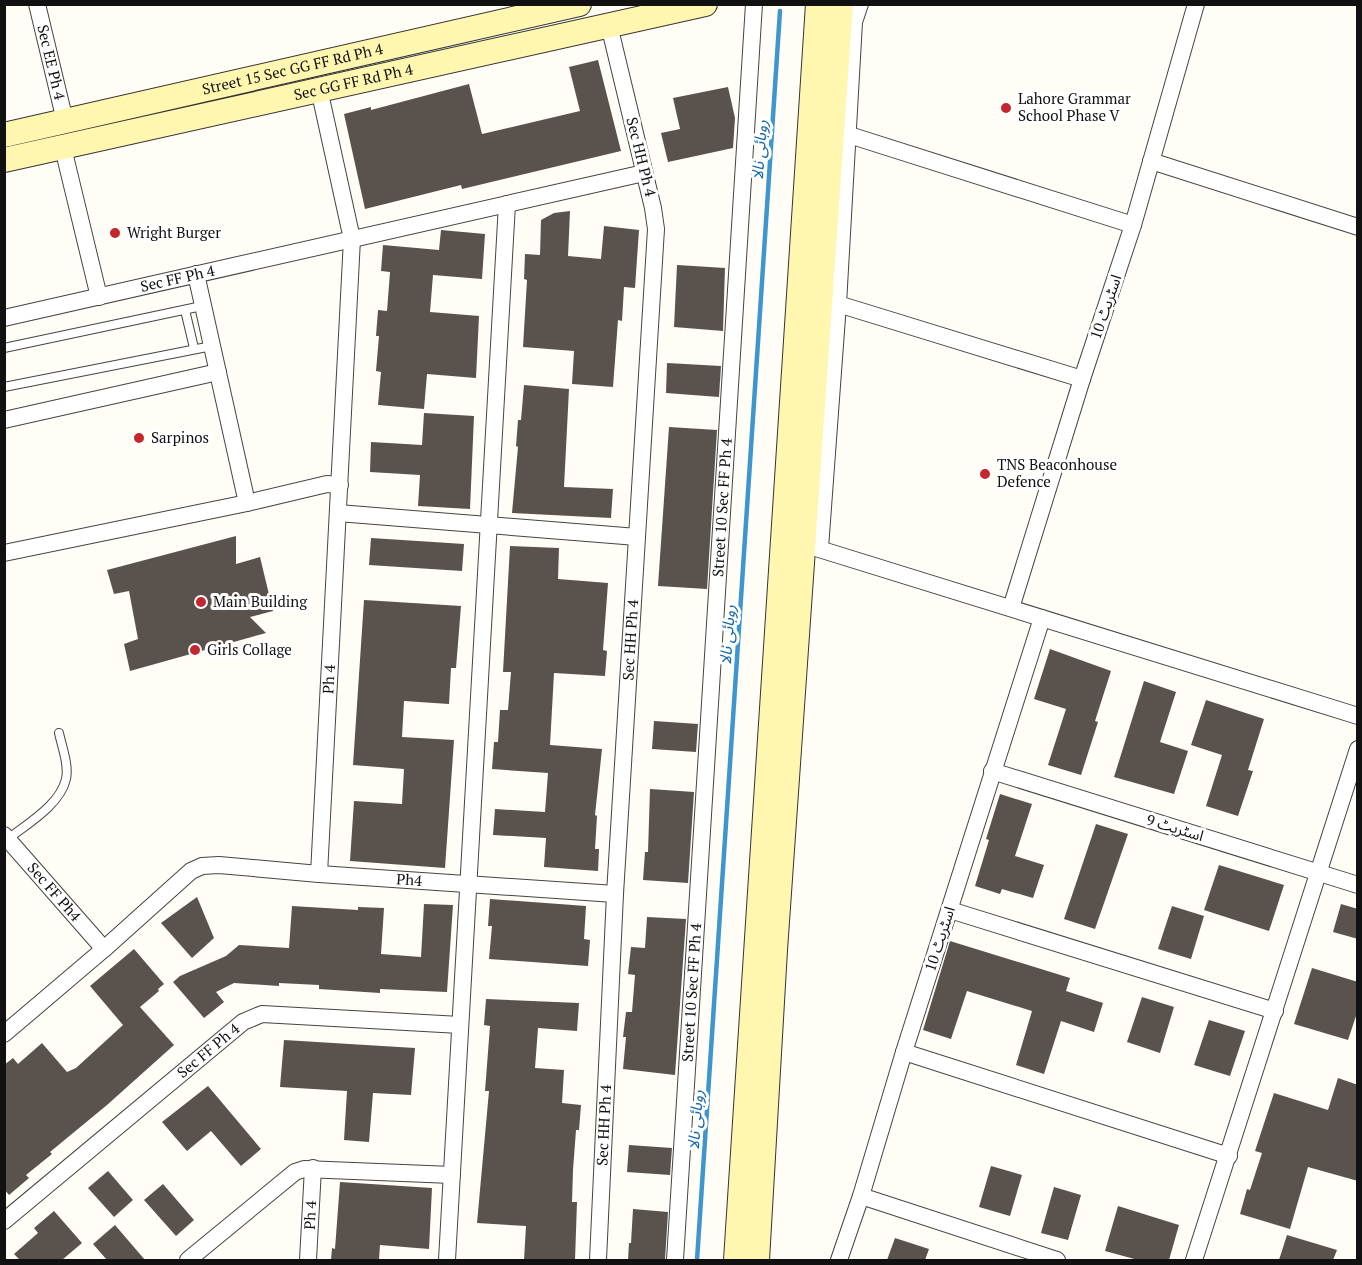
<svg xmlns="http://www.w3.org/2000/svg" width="1362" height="1265" viewBox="0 0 1362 1265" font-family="'PT Serif','Noto Sans Arabic',serif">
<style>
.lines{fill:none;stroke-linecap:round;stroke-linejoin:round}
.stream{stroke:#3f96cf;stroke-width:4.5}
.building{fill:#5a524d}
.service-casing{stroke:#444;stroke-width:10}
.minor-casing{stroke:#444;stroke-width:18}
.secondary-casing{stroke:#333;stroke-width:26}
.service{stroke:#fff;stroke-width:8}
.minor{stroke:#fff;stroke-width:16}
.secondary{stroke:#fff6b0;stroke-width:24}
.poi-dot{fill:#c4262e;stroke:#fff;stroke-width:2}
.labels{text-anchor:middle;stroke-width:6;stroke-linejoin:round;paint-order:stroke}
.street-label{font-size:15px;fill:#111;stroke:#fff}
.poi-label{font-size:15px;fill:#111;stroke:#fff;text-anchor:start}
.water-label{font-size:16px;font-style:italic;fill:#1768a6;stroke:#fff}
</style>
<rect width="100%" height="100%" fill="#fffdf5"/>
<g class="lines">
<path class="stream" d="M697,1260L780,11"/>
</g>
<g class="building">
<path d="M598,60L621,151L462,189L461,185L365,209L344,114L371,107V110L469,84L482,134L580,111L569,67Z"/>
<path d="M728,87L735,118L733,148L668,162L661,133L680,129L673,98Z"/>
<path d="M570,211L568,256L601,259L604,226L639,230L635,288L624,287L622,321L618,320L613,387L572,384L574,351L523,347L527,280L524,279L525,254L540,255L541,220L554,213Z"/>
<path d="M441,230L485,234L482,279L433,275L430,312L479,316L476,378L427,374L424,409L378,405L381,372L376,371L379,336H376L378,310L387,311L390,272L381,271L383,245L439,250Z"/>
<path d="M677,265L725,268L723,331L674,327Z"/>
<path d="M667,363L721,366L719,397L666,393Z"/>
<path d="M524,385L569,389L564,487L613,489L611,518L512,513L518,447L516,446L518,420H521Z"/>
<path d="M424,413L474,416L470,509L418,506L420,475L370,472L371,442L422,445Z"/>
<path d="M669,427L717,430L707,589L658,586Z"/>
<path d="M236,536V564L260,557L273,611L250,617L266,633L130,671L124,644L138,639L129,591L114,594L107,570Z"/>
<path d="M371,538L464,544L462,571L369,565Z"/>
<path d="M510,546L559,548L558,579L608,583L603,650L607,651L605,676L554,673L550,745L602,749L595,815L597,816L595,849H599L598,871L544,867L546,838L493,835L495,809L545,812L548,773L492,769L494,742H498L500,710H508L511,672H503Z"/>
<path d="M364,600L461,606L456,668H451L449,704L404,701L402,737L454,740L445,868L350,861L354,801L402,804L404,769L353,765Z"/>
<path d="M1050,649L1111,671L1095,721L1098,722L1081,775L1048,765L1066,709L1034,699Z"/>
<path d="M1144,681L1176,692L1160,742L1188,751L1174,794L1114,777Z"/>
<path d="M1206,700L1264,719L1248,770L1253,771L1238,816L1206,806L1222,755L1191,745Z"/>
<path d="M654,721L698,724L696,752L652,749Z"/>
<path d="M650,789L694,792L688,883L643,880L645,852H648Z"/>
<path d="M1000,794L1032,804L1015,856L1044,865L1033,898L1002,889L1000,894L975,886L989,840L986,839Z"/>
<path d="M1096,824L1128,834L1095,929L1064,919Z"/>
<path d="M1219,865L1284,885L1269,931L1204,910Z"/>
<path d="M197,897L214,938L192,958L161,923Z"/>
<path d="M490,899L586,906L584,939L590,940L588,966L489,959L492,926H488Z"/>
<path d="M424,904L453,905L447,992L380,989V993L319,989V985L279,983V986L234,983L216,992L224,1002L204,1018L173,982L180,976L226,956L239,945L289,948L292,906L358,910V907L384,908L381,954L421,957Z"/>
<path d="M1341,904L1358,909V939L1333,932Z"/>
<path d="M1172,906L1204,916L1191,959L1158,949Z"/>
<path d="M647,917L686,919L675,1075L623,1069L626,1037H623L626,1012H632L635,975L628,974L631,947L645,948Z"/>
<path d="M950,941L1070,978L1066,991L1103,1003L1094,1032L1061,1021L1044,1074L1016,1065L1032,1011L967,991L951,1039L923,1030Z"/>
<path d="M134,949L164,984L158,989L159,991L140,1007L174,1045L107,1105L50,1152L52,1154L26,1175L29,1178L9,1195L4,1189V1065L13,1058L18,1064L42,1043L67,1072L76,1068L123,1025L90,986Z"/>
<path d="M1312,968L1358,982V1010L1348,1040L1294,1024Z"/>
<path d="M1142,997L1174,1007L1160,1053L1127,1042Z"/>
<path d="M486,999L579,1003L577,1031L538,1028L535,1068L564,1070L562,1103L581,1105L579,1130H576L573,1170L572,1202H577L575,1260H524L526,1226L477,1223L489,1091H485L490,1026L484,1025Z"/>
<path d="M1209,1020L1245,1031L1230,1076L1194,1065Z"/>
<path d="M284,1040L415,1048L411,1095L373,1093L369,1142L344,1140L347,1091L280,1087Z"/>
<path d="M1338,1078L1358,1085V1181L1308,1167L1290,1229L1240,1214L1247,1189L1250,1190L1262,1153L1255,1151L1274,1093L1328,1110Z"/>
<path d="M208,1086L261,1149L241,1166L211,1131L187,1151L162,1122Z"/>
<path d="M629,1145L672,1148L670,1175L627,1172Z"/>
<path d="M991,1166L1022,1175L1010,1216L979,1207Z"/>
<path d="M108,1171L133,1200L114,1217L88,1188Z"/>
<path d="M340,1182L432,1188L429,1249L380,1245L379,1260H331L332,1248L335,1249Z"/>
<path d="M163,1184L194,1220L176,1236L144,1200Z"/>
<path d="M1054,1187L1081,1195L1068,1240L1041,1233Z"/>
<path d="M1118,1206L1179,1225L1169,1260H1138L1105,1251Z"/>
<path d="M633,1209L668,1212L665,1260H628L629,1243H631Z"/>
<path d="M54,1211L82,1243L62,1260H20L14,1254L38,1233L34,1228Z"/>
<path d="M115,1225L145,1260H107L93,1244Z"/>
<path d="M1287,1235L1337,1250L1333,1260H1279Z"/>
<path d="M895,1238L929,1249L925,1260H887Z"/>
</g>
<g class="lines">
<g class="service-casing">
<g id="service">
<path d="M185,310L194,348"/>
<path d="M4,348L202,306"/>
<path d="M4,387L212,346"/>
<path d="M8,839C27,824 60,805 66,779C69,765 62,747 59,733"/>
</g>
</g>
<g class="minor-casing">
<g id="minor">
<path id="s1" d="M37,4L65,121"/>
<path d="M846,134L1133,225"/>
<path d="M63,148L99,297"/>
<path d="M1151,161L1358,227"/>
<path d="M196,274L247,503"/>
<path d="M838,304L1082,379"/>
<path id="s2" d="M4,318L644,173"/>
<path d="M4,420L218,372"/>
<path d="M338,513L637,537"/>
<path d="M803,544L1358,716"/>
<path d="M820,548L838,304L854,22L860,4"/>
<path d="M4,553L247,503L327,484L340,485"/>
<path d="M1011,608L1082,379L1133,225L1196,4"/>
<path d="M992,771L1358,885"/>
<path id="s3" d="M4,835L104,949"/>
<path id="s4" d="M319,874L352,239L319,89"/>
<path d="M950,910L1275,1011"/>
<path id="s5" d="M4,1034L104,949L191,871L202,866L219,865L319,874L615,894"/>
<path d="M904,1052L1229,1156"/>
<path d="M861,1196L1057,1260"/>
<path id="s6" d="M4,1221L243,1022L262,1014L460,1025"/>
<path d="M188,1260L295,1172L304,1169L452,1175"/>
<path id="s7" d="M308,1260L313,1168"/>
<path d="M447,1260L507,204"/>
<path id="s8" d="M598,1260L615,894L656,229L653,208L609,25"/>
<path id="s9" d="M675,1260L754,4"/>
<path d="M839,1260L861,1196L904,1052L1042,618"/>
<path d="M1194,1260L1358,749"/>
</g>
</g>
<g class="secondary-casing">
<g id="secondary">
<path id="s10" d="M4,135L579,4"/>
<path id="s11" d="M4,160L705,4"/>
<path d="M736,1260L818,4"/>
<path d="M757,1260L775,950L841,4"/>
</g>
</g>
<use href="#service" class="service"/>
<use href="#minor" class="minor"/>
<use href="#secondary" class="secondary"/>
</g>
<g class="poi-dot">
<circle cx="1006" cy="108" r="6"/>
<circle cx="115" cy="233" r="6"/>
<circle cx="139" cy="438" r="6"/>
<circle cx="985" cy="474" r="6"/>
<circle cx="201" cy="602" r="6"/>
<circle cx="195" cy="650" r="6"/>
</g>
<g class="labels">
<g class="street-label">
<text dy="5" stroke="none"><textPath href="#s1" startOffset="60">Sec EE Ph 4</textPath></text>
<text dy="5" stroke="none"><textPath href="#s10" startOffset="296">Street 15 Sec GG FF Rd Ph 4</textPath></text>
<text dy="5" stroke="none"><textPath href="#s11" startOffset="358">Sec GG FF Rd Ph 4</textPath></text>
<text transform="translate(641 157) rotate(76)" y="5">Sec HH Ph 4</text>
<text dy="5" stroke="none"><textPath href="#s2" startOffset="178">Sec FF Ph 4</textPath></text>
<text transform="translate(1106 307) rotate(-71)" y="5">اسٹریٹ 10</text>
<text dy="5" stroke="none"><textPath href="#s9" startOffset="754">Street 10 Sec FF Ph 4</textPath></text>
<text dy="5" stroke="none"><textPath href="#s8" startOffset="621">Sec HH Ph 4</textPath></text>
<text dy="5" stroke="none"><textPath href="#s4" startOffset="195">Ph 4</textPath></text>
<text transform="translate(1175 828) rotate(17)" y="5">اسٹریٹ 9</text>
<text dy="5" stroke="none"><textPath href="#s5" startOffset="468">Ph4</textPath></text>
<text dy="5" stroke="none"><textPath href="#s3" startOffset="76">Sec FF Ph4</textPath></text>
<text transform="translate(940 939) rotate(-72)" y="5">اسٹریٹ 10</text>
<text dy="5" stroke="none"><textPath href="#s9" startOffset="268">Street 10 Sec FF Ph 4</textPath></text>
<text dy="5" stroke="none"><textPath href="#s6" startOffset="266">Sec FF Ph 4</textPath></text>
<text dy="5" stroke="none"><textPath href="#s8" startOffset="135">Sec HH Ph 4</textPath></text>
<text dy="5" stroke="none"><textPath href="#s7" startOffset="45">Ph 4</textPath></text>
</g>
<g class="poi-label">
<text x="1018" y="104">Lahore Grammar<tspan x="1018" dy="17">School Phase V</tspan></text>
<text x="127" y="238">Wright Burger</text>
<text x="151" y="443">Sarpinos</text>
<text x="997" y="470">TNS Beaconhouse<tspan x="997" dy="17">Defence</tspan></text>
<text x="213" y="607">Main Building</text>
<text x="207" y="655">Girls Collage</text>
</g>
<g class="water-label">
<text transform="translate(759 150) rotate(-86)" y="6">روہائی نالا</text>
<text transform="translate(727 635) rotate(-86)" y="6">روہائی نالا</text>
<text transform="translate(695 1120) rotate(-86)" y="6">روہائی نالا</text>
</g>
</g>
<rect width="1362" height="1265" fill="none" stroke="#111111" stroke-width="12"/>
</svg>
